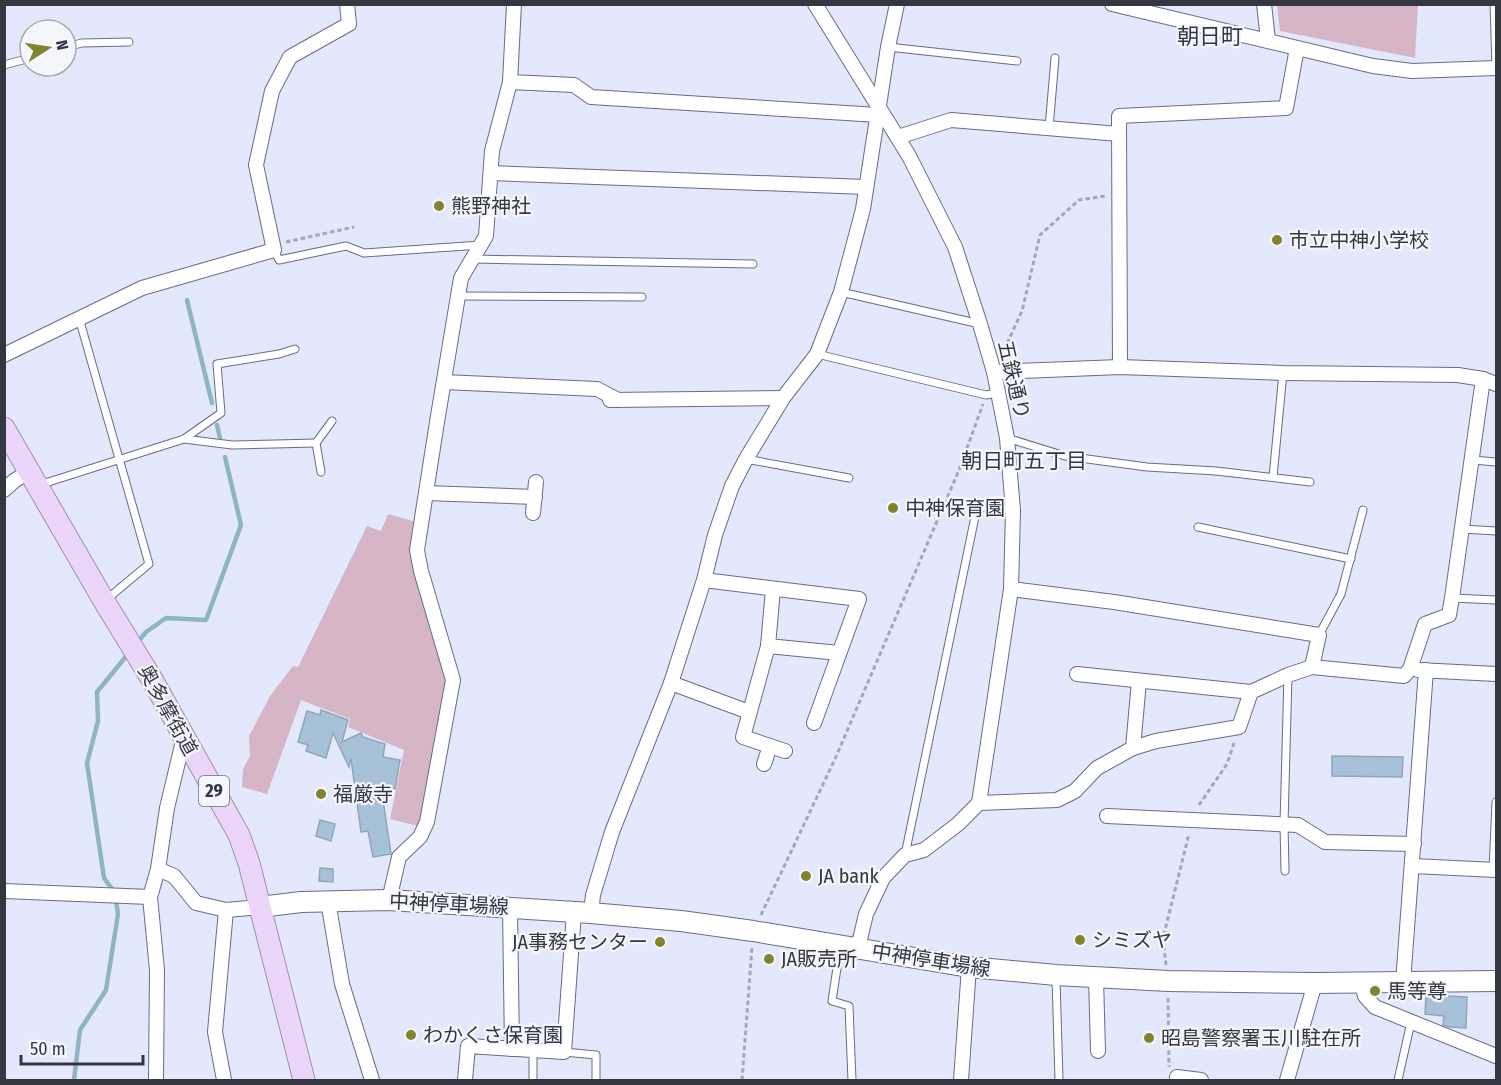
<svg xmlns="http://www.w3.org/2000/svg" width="1501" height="1085" viewBox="0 0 1501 1085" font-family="'Fira Sans Condensed','Noto Sans JP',sans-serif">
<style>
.green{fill:#d6b5c7}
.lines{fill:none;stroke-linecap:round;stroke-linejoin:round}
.stream{stroke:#8eb6be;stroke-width:4.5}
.building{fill:#a6c1d8;stroke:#92a6b7;stroke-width:1.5}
.service-casing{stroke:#696c82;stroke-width:9}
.minor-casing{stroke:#696c82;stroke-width:16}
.secondary-casing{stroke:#696c82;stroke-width:22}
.primary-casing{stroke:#a28db6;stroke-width:23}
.path{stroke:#a4a7b7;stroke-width:3;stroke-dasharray:4.5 3;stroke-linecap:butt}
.service{stroke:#fff;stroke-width:7}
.minor{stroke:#fff;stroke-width:14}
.secondary{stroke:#fff;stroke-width:20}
.primary{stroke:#ebd6f9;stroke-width:21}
.poi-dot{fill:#82832d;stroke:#f5f6fb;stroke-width:2}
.labels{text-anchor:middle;stroke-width:4.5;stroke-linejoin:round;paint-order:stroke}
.shield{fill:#f5f6fb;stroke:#6f7078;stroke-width:1.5}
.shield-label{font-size:18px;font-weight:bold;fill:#353740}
.poi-label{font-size:20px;fill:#353740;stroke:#f5f6fb;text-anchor:start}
.street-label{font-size:20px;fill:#353740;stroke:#f5f6fb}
.neighbourhood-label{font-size:21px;fill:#353740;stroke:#f5f6fb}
.quarter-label{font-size:22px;fill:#353740;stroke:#f5f6fb}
</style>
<rect width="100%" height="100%" fill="#e4e8fc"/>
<g class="green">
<path d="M1277,5H1418L1415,58L1280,31Z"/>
<path d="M388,514L416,522L447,683L423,811L418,826L390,819L404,750L348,727L350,719L301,700L267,794L242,787L243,769L250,756L249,736L270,696L293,666L298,667L367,526L381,531Z"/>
</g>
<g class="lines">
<g class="stream">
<path d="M187,300L212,403"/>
<path d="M217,425L220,438"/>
<path d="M137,643L146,632L166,618L206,620L241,525L225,457"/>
<path d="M74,1080L80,1030L106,990L118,914L115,893L104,878L87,763L98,721L97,692L128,654"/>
</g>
</g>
<g class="building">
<path d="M321,710L348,720L342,742L361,733L363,737L385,744L383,757L400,760L395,789L381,786L391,854L373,857L368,831L361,832L351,759L349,767L333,733L326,758L306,751L308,745L298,742L307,711L320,715Z"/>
<path d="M1332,756L1403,757L1402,777L1332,776Z"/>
<path d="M320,820L335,824L331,841L316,836Z"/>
<path d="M320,868L333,869V882L319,881Z"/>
<path d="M1426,995L1467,997L1466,1028L1449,1027L1443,1025L1444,1016L1425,1014Z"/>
</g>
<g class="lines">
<g class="service-casing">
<g id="service">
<path d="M1494,4L1496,68"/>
<path d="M66,47L82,43L129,42"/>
<path d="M888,47L1017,61"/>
<path d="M4,65L30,58"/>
<path d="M1049,128L1055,58"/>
<path d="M274,250L279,260L346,246L364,253L481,245"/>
<path d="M473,259L753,264"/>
<path d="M841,292L980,324"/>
<path d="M458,296L642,297"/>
<path d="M79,318L149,564L107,599"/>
<path d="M817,354L986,395L998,393"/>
<path d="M1007,438L1065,456L1147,467L1216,471L1310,482"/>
<path d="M184,439L232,445L316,443"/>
<path d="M746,459L849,478"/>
<path d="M1473,460L1496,462"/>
<path d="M321,472L316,443L332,421"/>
<path d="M1273,477L1283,373"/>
<path d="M39,485L184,439L221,413L217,364L279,354L295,349"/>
<path d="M1198,527L1351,559"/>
<path d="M1462,529L1496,531"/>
<path d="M1452,598L1496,600"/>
<path d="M1319,635L1341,594L1363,510"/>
<path d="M905,855L977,507L1013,510"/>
<path d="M1493,870L1496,802"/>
<path d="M1285,871L1284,824L1288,675"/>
<path d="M840,948L832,1001L849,1006L852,1080"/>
<path d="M1056,978L1059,1080"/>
<path d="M564,1052L596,1055V1080"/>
<path d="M533,1080V1050"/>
<path d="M1398,1080L1411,1022"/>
</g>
</g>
<g class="minor-casing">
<g id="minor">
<path d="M815,4L909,156L955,247L980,324L994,372L1007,438L1013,510L1011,589L979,803"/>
<path d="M1112,4L1373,66L1412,71L1496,68"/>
<path d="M1264,4L1268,40"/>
<path d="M510,82L574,85L591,97L878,115"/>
<path d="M898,137L951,120L1119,134"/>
<path d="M491,173L866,187"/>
<path d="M4,355L142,288L274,250L256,165L272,91L290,57L349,24L347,4"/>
<path d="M1120,367L1119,116L1286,108L1297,48"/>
<path d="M994,372L1120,367L1283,373L1458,375L1483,379L1496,384"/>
<path d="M444,382L597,389L618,400"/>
<path d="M610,400L783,398"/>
<path d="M4,490L14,481L29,471"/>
<path d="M426,493L535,497"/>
<path d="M533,513L536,482"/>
<path d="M704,580L859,599L814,723"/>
<path d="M773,589L768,646L743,737L785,751"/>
<path d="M1011,589L1114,602L1319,635L1312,667"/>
<path d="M768,646L839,653"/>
<path d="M1418,670L1496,674"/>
<path d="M1077,674L1251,692"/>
<path d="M671,683L749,712"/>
<path d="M1133,748L1139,681"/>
<path d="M764,764L770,746"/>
<path d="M1107,816L1298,825L1325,842L1414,844"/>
<path d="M1413,866L1496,870"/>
<path d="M158,869L174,876L196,903L226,910L260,907"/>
<path d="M4,891L150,897"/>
<path d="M389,900L399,857L420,837L427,822L453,680L421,571L417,550L437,422L461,278L486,236L492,151L510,82L514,4"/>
<path d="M328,901L342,984L372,1080"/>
<path d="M510,908L512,1049"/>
<path d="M591,913L593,895L612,832L671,683L704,580L715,535L732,486L746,459L783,398L817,354L841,292L863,209L888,47L897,4"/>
<path d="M858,948L866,914L883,878L905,855L924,850L958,824L979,803L1057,800L1075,791L1097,768L1133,748L1156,741L1239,727L1251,692L1288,675L1312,667L1404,676L1410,669L1425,624L1449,615L1452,598L1483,379"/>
<path d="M1096,977L1098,1051"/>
<path d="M1362,983L1365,996L1375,1007L1496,1056"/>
<path d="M1403,983L1426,670"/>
<path d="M1177,1077L1201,1080"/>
<path d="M156,1080L157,970L150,897L158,869L167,808L184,737"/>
<path d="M224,1080L215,1032L226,910"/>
<path d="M465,1080L468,1046L564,1052L574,912"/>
<path d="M961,1080L969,967"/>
<path d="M1287,1080L1315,983"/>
</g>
</g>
<g class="secondary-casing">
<path id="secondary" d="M260,907L301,902L389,900L591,913L681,921L753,931L969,967L1056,975L1168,981L1315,983L1496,981"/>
</g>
<g class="primary-casing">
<path id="primary" d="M4,428L104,601L153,681L239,835L249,863L260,907L304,1080"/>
</g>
<g class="path">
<path d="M286,242L354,227"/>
<path d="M1004,350L1022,311L1040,235L1079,200L1106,196"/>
<path d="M1199,805L1227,764L1234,743"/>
<path d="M761,915L835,759L959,470L983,404"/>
<path d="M1166,965L1163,938L1189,834"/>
<path d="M1168,998L1169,1067"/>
<path d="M742,1080L752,947"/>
</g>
<use href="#service" class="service"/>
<use href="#minor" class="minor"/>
<use href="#secondary" class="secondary"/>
<use href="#primary" class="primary"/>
</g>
<g class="poi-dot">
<circle cx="439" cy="206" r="6"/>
<circle cx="1277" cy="240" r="6"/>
<circle cx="893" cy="508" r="6"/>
<circle cx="321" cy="794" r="6"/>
<circle cx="806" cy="876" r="6"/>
<circle cx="1080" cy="940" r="6"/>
<circle cx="660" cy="942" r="6"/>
<circle cx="769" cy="959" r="6"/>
<circle cx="1375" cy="991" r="6"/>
<circle cx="411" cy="1035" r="6"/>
<circle cx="1149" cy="1038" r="6"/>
</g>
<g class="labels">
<rect class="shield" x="199" y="776" width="30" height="30" rx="4.5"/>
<g class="shield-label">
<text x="214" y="797">29</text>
</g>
<g class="poi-label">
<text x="451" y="213">熊野神社</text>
<text x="1289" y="247">市立中神小学校</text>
<text x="905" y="515">中神保育園</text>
<text x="333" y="801">福厳寺</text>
<text x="818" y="883">JA bank</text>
<text x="1092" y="947">シミズヤ</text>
<text x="648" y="949" text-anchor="end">JA事務センター</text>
<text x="781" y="966">JA販売所</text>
<text x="1387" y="998">馬等尊</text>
<text x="423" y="1042">わかくさ保育園</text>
<text x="1161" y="1045">昭島警察署玉川駐在所</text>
</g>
<g class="street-label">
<text transform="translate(1014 380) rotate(77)" y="7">五鉄通り</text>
<text transform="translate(168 710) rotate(61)" y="7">奥多摩街道</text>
<text transform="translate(449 904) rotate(3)" y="7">中神停車場線</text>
<text transform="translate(931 960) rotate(9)" y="7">中神停車場線</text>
</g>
<g class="neighbourhood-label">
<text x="1024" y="468">朝日町五丁目</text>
</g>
<g class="quarter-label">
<text x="1210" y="44">朝日町</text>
</g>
</g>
<rect width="1501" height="1085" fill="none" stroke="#353740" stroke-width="12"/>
<g transform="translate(48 48) rotate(78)"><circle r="28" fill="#f5f6fb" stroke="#a8aab0" stroke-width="1.5"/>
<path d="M0-4.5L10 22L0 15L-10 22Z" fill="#82832d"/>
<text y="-9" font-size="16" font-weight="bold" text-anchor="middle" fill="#353740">N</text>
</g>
<path d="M21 1055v9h122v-9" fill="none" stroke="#353740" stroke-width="3"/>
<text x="30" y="1055" font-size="18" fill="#353740" stroke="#f5f6fb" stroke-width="4.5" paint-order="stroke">50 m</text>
</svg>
